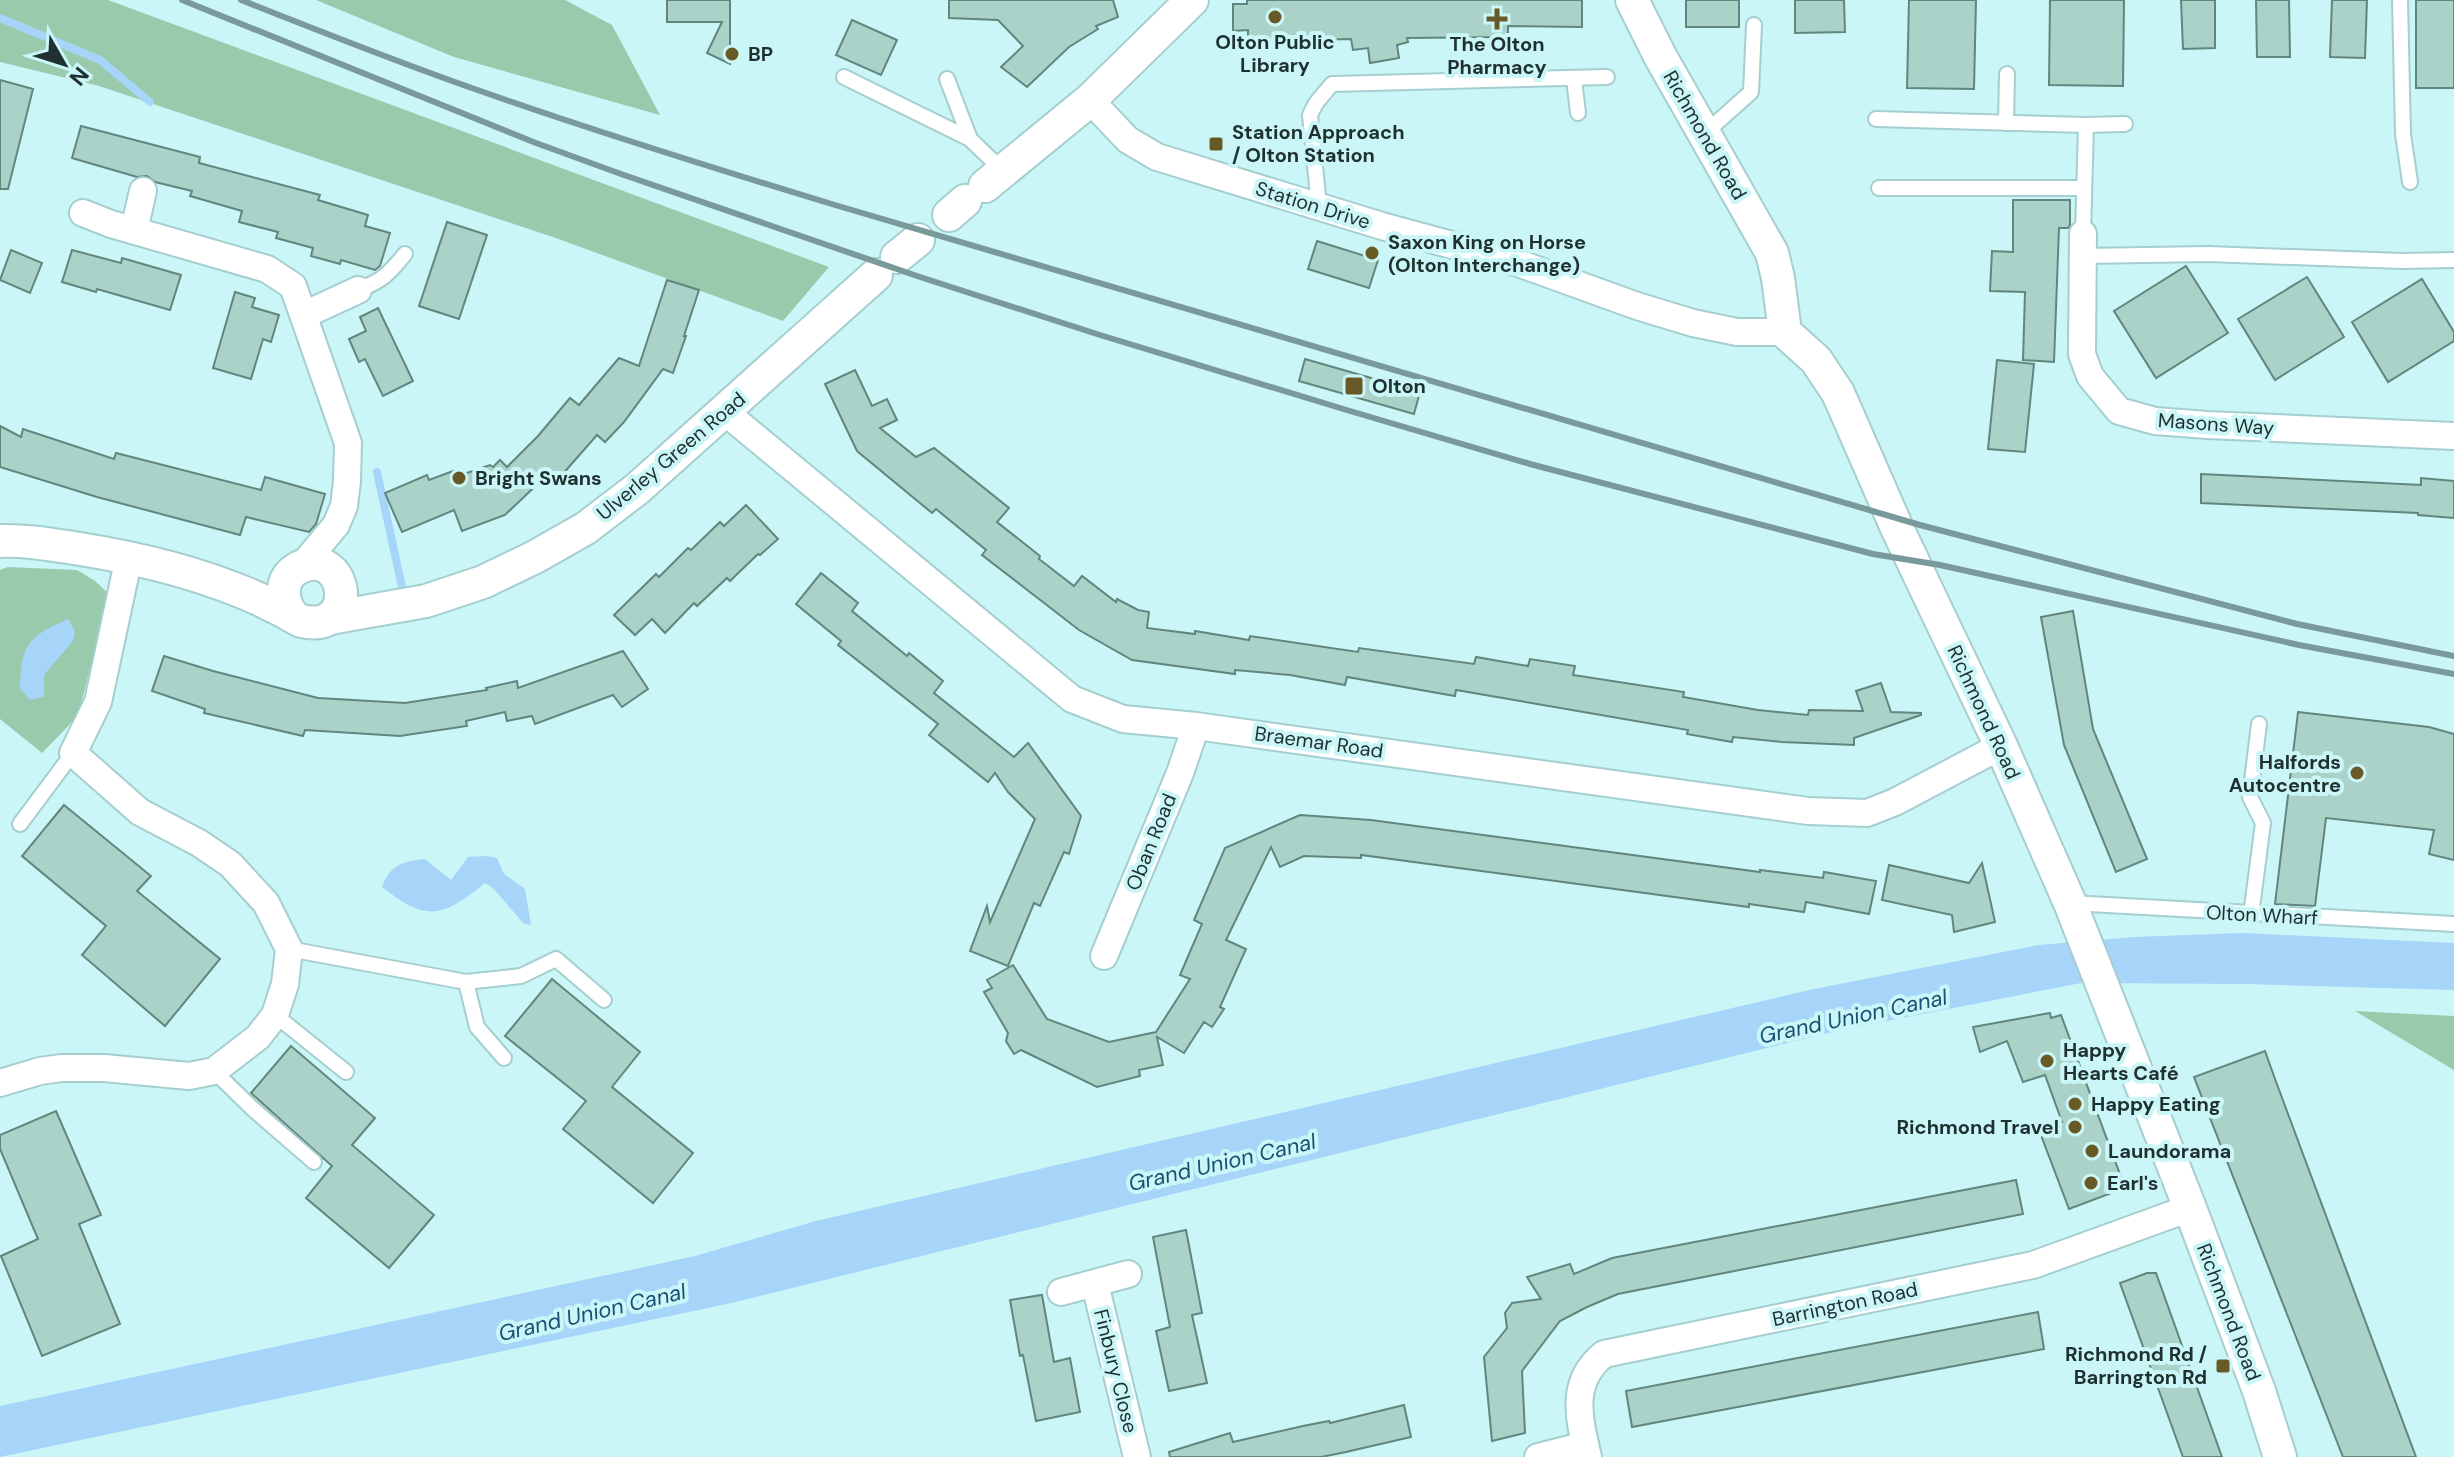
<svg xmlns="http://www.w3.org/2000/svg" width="2454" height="1457" viewBox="0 0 2454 1457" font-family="'DM Sans',sans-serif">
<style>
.green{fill:#99caab}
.water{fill:#a6d5f9}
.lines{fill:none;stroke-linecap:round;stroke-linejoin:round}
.stream{stroke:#a6d5f9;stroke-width:8}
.building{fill:#abd2c8;stroke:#61867d;stroke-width:2}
.service-casing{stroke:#a5ced0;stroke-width:18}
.minor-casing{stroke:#a5ced0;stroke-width:30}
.tertiary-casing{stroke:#a5ced0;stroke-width:36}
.service{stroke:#fff;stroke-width:14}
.minor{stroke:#fff;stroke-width:26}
.tertiary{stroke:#fff;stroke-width:32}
.rail{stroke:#7a999a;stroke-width:6}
.poi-dot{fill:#685a27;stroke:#cbf6f7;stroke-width:3}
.labels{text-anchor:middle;stroke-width:8;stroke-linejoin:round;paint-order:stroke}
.poi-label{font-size:20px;font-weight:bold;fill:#1f3030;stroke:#cbf6f7;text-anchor:start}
.street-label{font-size:20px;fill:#1f3030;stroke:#cbf6f7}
.water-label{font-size:22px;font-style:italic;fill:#1a5073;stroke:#cbf6f7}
</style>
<rect width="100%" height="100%" fill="#cbf6f7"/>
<g class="green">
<path d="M0,0H108L829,267L783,321L553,237L99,86L0,62Z"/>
<path d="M316,0H565L612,25L660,115L454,57Z"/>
<path d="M8,567L77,570L95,581L109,594L78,716L42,753L0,719V570Z"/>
<path d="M2355,1011L2454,1016V1070Z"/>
</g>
<g class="water">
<path d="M68,619L75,631L73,641L44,675V697L30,700L20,689C22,644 26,638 68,619Z"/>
<path d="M487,856L497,858L504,874L525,889L531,925L524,924L493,888L485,883C443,917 427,923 382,887C390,865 403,861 425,859L451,880L468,857Z"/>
<path d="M2242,933L2454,943V990L2247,984L2081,983L1836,1031L727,1304L0,1457V1406L695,1256L816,1221L1814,989L2039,945L2134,937Z"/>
</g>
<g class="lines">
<g class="stream">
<path d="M0,18L100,60L150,102"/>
<path d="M377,472L402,587"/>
</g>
</g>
<g class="building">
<path d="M667,0H730V64L707,53L722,22H667Z"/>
<path d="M949,0H1113L1118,17L1096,26L1098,29L1069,47L1027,87L1001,67L1023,46L998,20L949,18Z"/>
<path d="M1247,0H1582V27L1508,26V37L1407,38L1408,42L1397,45L1399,58L1370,63L1368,48L1353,50L1351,39L1248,42V30L1233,31V4H1247Z"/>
<rect x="1686" y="0" width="53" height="27"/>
<path d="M1795,0H1844L1845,32L1795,33Z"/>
<path d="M1909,0H1976L1974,89L1907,88Z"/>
<path d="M2050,0H2124L2123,86L2049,85Z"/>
<path d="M2181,0H2215V48L2183,49Z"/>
<path d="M2256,0H2289L2290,57H2257Z"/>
<path d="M2332,0H2367L2365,58L2330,57Z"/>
<rect x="2416" y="0" width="38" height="88"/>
<path d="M852,20L897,40L881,75L836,55Z"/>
<path d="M0,80L33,89L8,189H0Z"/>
<path d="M81,126L200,157L199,163L320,195L318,200L368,215L365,226L390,233L380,266L375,270L341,260L340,264L311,256L313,248L276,238L278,232L239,222L242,211L190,196L192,191L155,182L147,176L137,177L72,158Z"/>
<path d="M2013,200H2070V225L2068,228H2059L2054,362L2023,360L2025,292L1990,291L1992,251L2013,252Z"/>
<path d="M447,222L487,235L459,319L419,306Z"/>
<path d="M1317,241L1378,260L1369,288L1308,269Z"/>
<path d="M11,250L42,263L30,293L0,280Z"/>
<path d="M72,250L121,263L122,258L181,275L170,310L97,289L96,292L62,282Z"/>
<path d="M2186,266L2228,333L2156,378L2114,311Z"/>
<path d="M2307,277L2344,337L2275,380L2238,319Z"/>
<path d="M2422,279L2454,332V341L2388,382L2352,322Z"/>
<path d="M667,280L699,290L684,336H686L673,373L663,369L624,422L605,442L597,435L554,484L546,476L505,515L462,531L454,510L402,532L385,493L427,475L429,480L453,471L455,477L490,465L493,467L500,460L507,467L538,436L570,398L579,405L619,358L639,366Z"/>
<path d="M235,292L255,298L252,307L279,315L271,342L263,339L251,379L213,368Z"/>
<path d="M378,308L413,381L383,396L365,359L359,362L349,339L366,331L360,317Z"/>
<path d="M1305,359L1420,392L1414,414L1299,381Z"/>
<path d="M1997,360L2034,364L2025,452L1988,449Z"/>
<path d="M855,370L872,406L887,399L897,420L880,428L916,457L934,448L1009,508L997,522L1040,556L1039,559L1074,586L1082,576L1116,602L1117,599L1138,610L1149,612L1147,628L1195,634V631L1249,640L1250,636L1358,652L1359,648L1474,664L1476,657L1528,666L1530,659L1575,666L1573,675L1684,692L1683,697L1758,710L1808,715L1809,710L1863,711L1856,691L1881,683L1891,712L1921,713V715L1854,738V745L1782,742L1733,737L1732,742L1687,734L1688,730L1456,690L1455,696L1347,677L1345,685L1290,675L1235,670V674L1132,660L1079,630L982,555L986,550L936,509L932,513L857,451L825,384Z"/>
<path d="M0,426L21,437L23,429L114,459L116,453L261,490L265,477L325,494L316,524L309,532L246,517L240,535L97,497L0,467Z"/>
<path d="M2201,474L2421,485V478L2454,481V518L2418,515V513L2201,503Z"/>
<path d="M746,505L778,539L760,555L758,554L730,581L727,578L697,606L694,603L665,633L652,619L635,635L614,615L656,574L659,577L688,548L691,550L720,522L724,526Z"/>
<path d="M821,573L858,603L852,611L907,656L909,653L943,681L934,693L1014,757L1028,743L1081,816L1069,854L1064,852L1040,906L1034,903L1008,966L970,951L987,906L990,922L1035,819L1008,792L995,773L988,782L929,735L938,724L838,645L841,641L796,604Z"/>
<path d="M2073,611L2093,729L2147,859L2116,872L2064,745L2041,617Z"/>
<path d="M623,651L648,689L622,707L613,695L535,724L532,716L507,721L505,712L466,721L467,726L400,736L305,730L303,736L204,713L205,709L152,691L164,656L213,671L318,698L405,703L487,690L486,688L517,681L518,688Z"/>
<path d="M2298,712L2429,727L2454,734V860L2429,854L2434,830L2326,818L2315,906L2275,904Z"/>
<path d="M64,805L151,876L137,891L220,959L165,1026L82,955L106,926L22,856Z"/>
<path d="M1300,815L1371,820L1760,872V870L1823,878L1824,872L1876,881L1869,914L1806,902L1804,912L1749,904V907L1361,855V858L1304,856L1280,867L1271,847L1226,940L1246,949L1220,1007L1224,1009L1212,1027L1204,1022L1184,1053L1157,1037L1163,1065L1139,1070L1140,1076L1097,1087L1021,1050L1014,1054L1006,1041L1008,1033L984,992L992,988L987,980L1013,965L1047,1019L1109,1042L1156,1032L1190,979L1180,975L1202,924L1194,920L1225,848Z"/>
<path d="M1982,863L1995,922L1954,932L1952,915L1882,900L1889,865L1969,883Z"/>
<path d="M552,979L640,1052L612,1087L693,1153L653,1203L563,1129L586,1101L505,1036Z"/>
<path d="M2050,1013L2051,1018L2061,1015L2125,1188L2069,1209L2039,1130L2062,1122L2045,1075L2023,1082L2007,1041L1980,1052L1973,1027Z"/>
<path d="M291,1046L375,1118L352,1145L434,1215L389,1268L306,1198L332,1166L251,1093Z"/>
<path d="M2265,1051L2275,1079L2416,1457H2343L2194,1077Z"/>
<path d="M56,1111L101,1215L79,1224L120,1324L42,1356L1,1256L38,1239L0,1149V1135Z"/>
<path d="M2016,1180L2023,1214L1618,1294L1587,1307L1560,1321L1522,1371L1525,1433L1492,1441L1484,1357L1507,1328L1505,1313L1512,1303L1541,1299L1527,1277L1570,1264L1574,1274L1612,1258Z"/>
<path d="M1186,1230L1202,1313L1192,1315L1207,1383L1169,1391L1156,1331L1170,1327L1153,1237Z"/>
<path d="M2147,1273H2156L2222,1457H2183L2120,1283Z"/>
<path d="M1042,1295L1054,1362L1070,1358L1080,1412L1036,1421L1023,1355L1020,1356L1010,1300Z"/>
<path d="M2038,1312L2044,1349L1632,1427L1626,1391Z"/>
<path d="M1404,1405L1411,1437L1346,1452L1321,1457H1170L1169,1452L1230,1433L1233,1442L1303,1426L1329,1421L1330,1423Z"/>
</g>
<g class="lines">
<g class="service-casing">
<g id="service">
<path d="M2400,0L2403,134L2410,182"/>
<path d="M844,77L970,139L1003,171"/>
<path d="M947,79L970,139"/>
<path d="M1574,79L1578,113"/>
<path d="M1876,119L2086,125L2125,124"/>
<path d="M2006,123L2007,74"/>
<path d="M1704,134L1751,92L1754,25"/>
<path d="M1879,188H2084"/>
<path d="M1319,206L1310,115L1316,103L1332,84L1607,77"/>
<path d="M2083,234L2086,125"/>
<path d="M2083,256L2208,254L2402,261L2454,260"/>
<path d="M358,290C382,281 389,274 405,254"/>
<path d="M20,824L73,753"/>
<path d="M2071,903L2454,924"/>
<path d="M2251,915L2263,823L2250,797L2259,724"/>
<path d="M289,949L466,982L477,1027L504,1058"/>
<path d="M466,982L521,976L556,959L604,1000"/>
<path d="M275,1015L346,1072"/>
<path d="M214,1071L253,1109L314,1162"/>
</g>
</g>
<g class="minor-casing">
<g id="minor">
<path d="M1090,100L1128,140L1157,157L1382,226L1518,263L1637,306L1693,323L1737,332H1785"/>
<path d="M83,213L111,224L267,269L293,286L348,443L347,481L344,506L336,525L301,567"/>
<path d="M134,230L143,191"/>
<path d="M2083,234L2082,354L2090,376L2119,411L2155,421L2207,425L2454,436"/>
<path d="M304,315L358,290"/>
<path d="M725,412L1072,699L1123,719L1196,726L1808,811L1867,813L1895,802L2001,746"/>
<path d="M1104,956L1180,773L1196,726"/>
<path d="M0,1083L40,1071L62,1068H104L189,1076L214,1071L258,1037L275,1015L285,984L289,949L266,903L230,864L199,843L140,812L73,753L98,702L129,557"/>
<path d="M1095,1284L1137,1457"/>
<path d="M1061,1292L1128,1274"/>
<path d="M1538,1457L1585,1445"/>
<path d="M1588,1457C1579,1418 1569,1382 1604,1354L2033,1265L2190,1208"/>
</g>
</g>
<g class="tertiary-casing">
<g id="tertiary">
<path d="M1632,0L1660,56L1772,253L1778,278L1785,332L1816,360L1838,393L1897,528L2001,746L2070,903L2190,1208L2259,1391L2280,1457"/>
<path d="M985,186L1090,100L1192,0"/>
<path d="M949,215L965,201"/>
<path d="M897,257L918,240"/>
<path d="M0,541C27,540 53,545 80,549C156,561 234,581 301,621C362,635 347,543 298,568C279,579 281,601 293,616"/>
<path d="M330,618L426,601L483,582L535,557L586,528L637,489L876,275"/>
</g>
</g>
<use href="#service" class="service"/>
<use href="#minor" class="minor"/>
<use href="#tertiary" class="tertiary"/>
<g class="rail">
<path d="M182,0L536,143L621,174L917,276L1100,335L1350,411L1530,464L1873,554L1940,565L2299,645L2454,674"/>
<path d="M241,0C317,30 392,60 469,87C590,130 713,168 835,205L1920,525L2297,624L2454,656"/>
</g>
</g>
<g class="poi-dot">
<circle cx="1275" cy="17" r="8"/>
<path d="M1493 7h8v8h8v8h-8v8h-8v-8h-8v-8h8z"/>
<circle cx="732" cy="54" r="8"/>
<rect x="1208" y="136" width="16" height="16" rx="4"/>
<circle cx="1372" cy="253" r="8"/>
<rect x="1344" y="376" width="20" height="20" rx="4"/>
<circle cx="459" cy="478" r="8"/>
<circle cx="2357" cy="773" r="8"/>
<circle cx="2047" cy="1061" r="8"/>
<circle cx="2075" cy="1104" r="8"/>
<circle cx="2075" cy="1127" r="8"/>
<circle cx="2092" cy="1151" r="8"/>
<circle cx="2091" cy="1183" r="8"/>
<rect x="2215" y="1358" width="16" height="16" rx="4"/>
</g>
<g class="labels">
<g class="poi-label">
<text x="1275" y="49" text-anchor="middle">Olton Public<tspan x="1275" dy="23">Library</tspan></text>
<text x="1497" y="51" text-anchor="middle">The Olton<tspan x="1497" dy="23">Pharmacy</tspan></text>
<text x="748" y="61">BP</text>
<text x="1232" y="139">Station Approach<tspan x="1232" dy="23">/ Olton Station</tspan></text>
<text x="1388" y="249">Saxon King on Horse<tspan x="1388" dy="23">(Olton Interchange)</tspan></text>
<text x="1372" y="393">Olton</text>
<text x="475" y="485">Bright Swans</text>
<text x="2341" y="769" text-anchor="end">Halfords<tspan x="2341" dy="23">Autocentre</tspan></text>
<text x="2063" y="1057">Happy<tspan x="2063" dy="23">Hearts Café</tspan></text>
<text x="2091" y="1111">Happy Eating</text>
<text x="2059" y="1134" text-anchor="end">Richmond Travel</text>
<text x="2108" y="1158">Laundorama</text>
<text x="2107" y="1190">Earl's</text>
<text x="2207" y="1361" text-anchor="end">Richmond Rd /<tspan x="2207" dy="23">Barrington Rd</tspan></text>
</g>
<g class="street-label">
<text transform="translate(1705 135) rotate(60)" y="7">Richmond Road</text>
<text transform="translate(1313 205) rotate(17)" y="7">Station Drive</text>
<text transform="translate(2216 424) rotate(4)" y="7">Masons Way</text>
<text transform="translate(671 456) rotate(-40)" y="7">Ulverley Green Road</text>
<text transform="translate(1984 712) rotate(65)" y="7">Richmond Road</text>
<text transform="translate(1319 742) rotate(8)" y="7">Braemar Road</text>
<text transform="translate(1151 842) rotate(-68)" y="7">Oban Road</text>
<text transform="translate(2262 915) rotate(3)" y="7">Olton Wharf</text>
<text transform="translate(1845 1304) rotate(-12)" y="7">Barrington Road</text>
<text transform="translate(2229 1312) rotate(69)" y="7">Richmond Road</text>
<text transform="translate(1116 1371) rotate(76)" y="7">Finbury Close</text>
</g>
<g class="water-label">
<text transform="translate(1853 1016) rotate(-12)" y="8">Grand Union Canal</text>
<text transform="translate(1222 1162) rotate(-13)" y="8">Grand Union Canal</text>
<text transform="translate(592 1312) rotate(-13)" y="8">Grand Union Canal</text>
</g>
</g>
<g transform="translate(64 64) rotate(129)" stroke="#cbf6f7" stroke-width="6" paint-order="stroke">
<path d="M0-6L14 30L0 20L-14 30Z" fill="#1f3030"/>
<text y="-12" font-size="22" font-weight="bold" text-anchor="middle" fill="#1f3030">N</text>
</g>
</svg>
